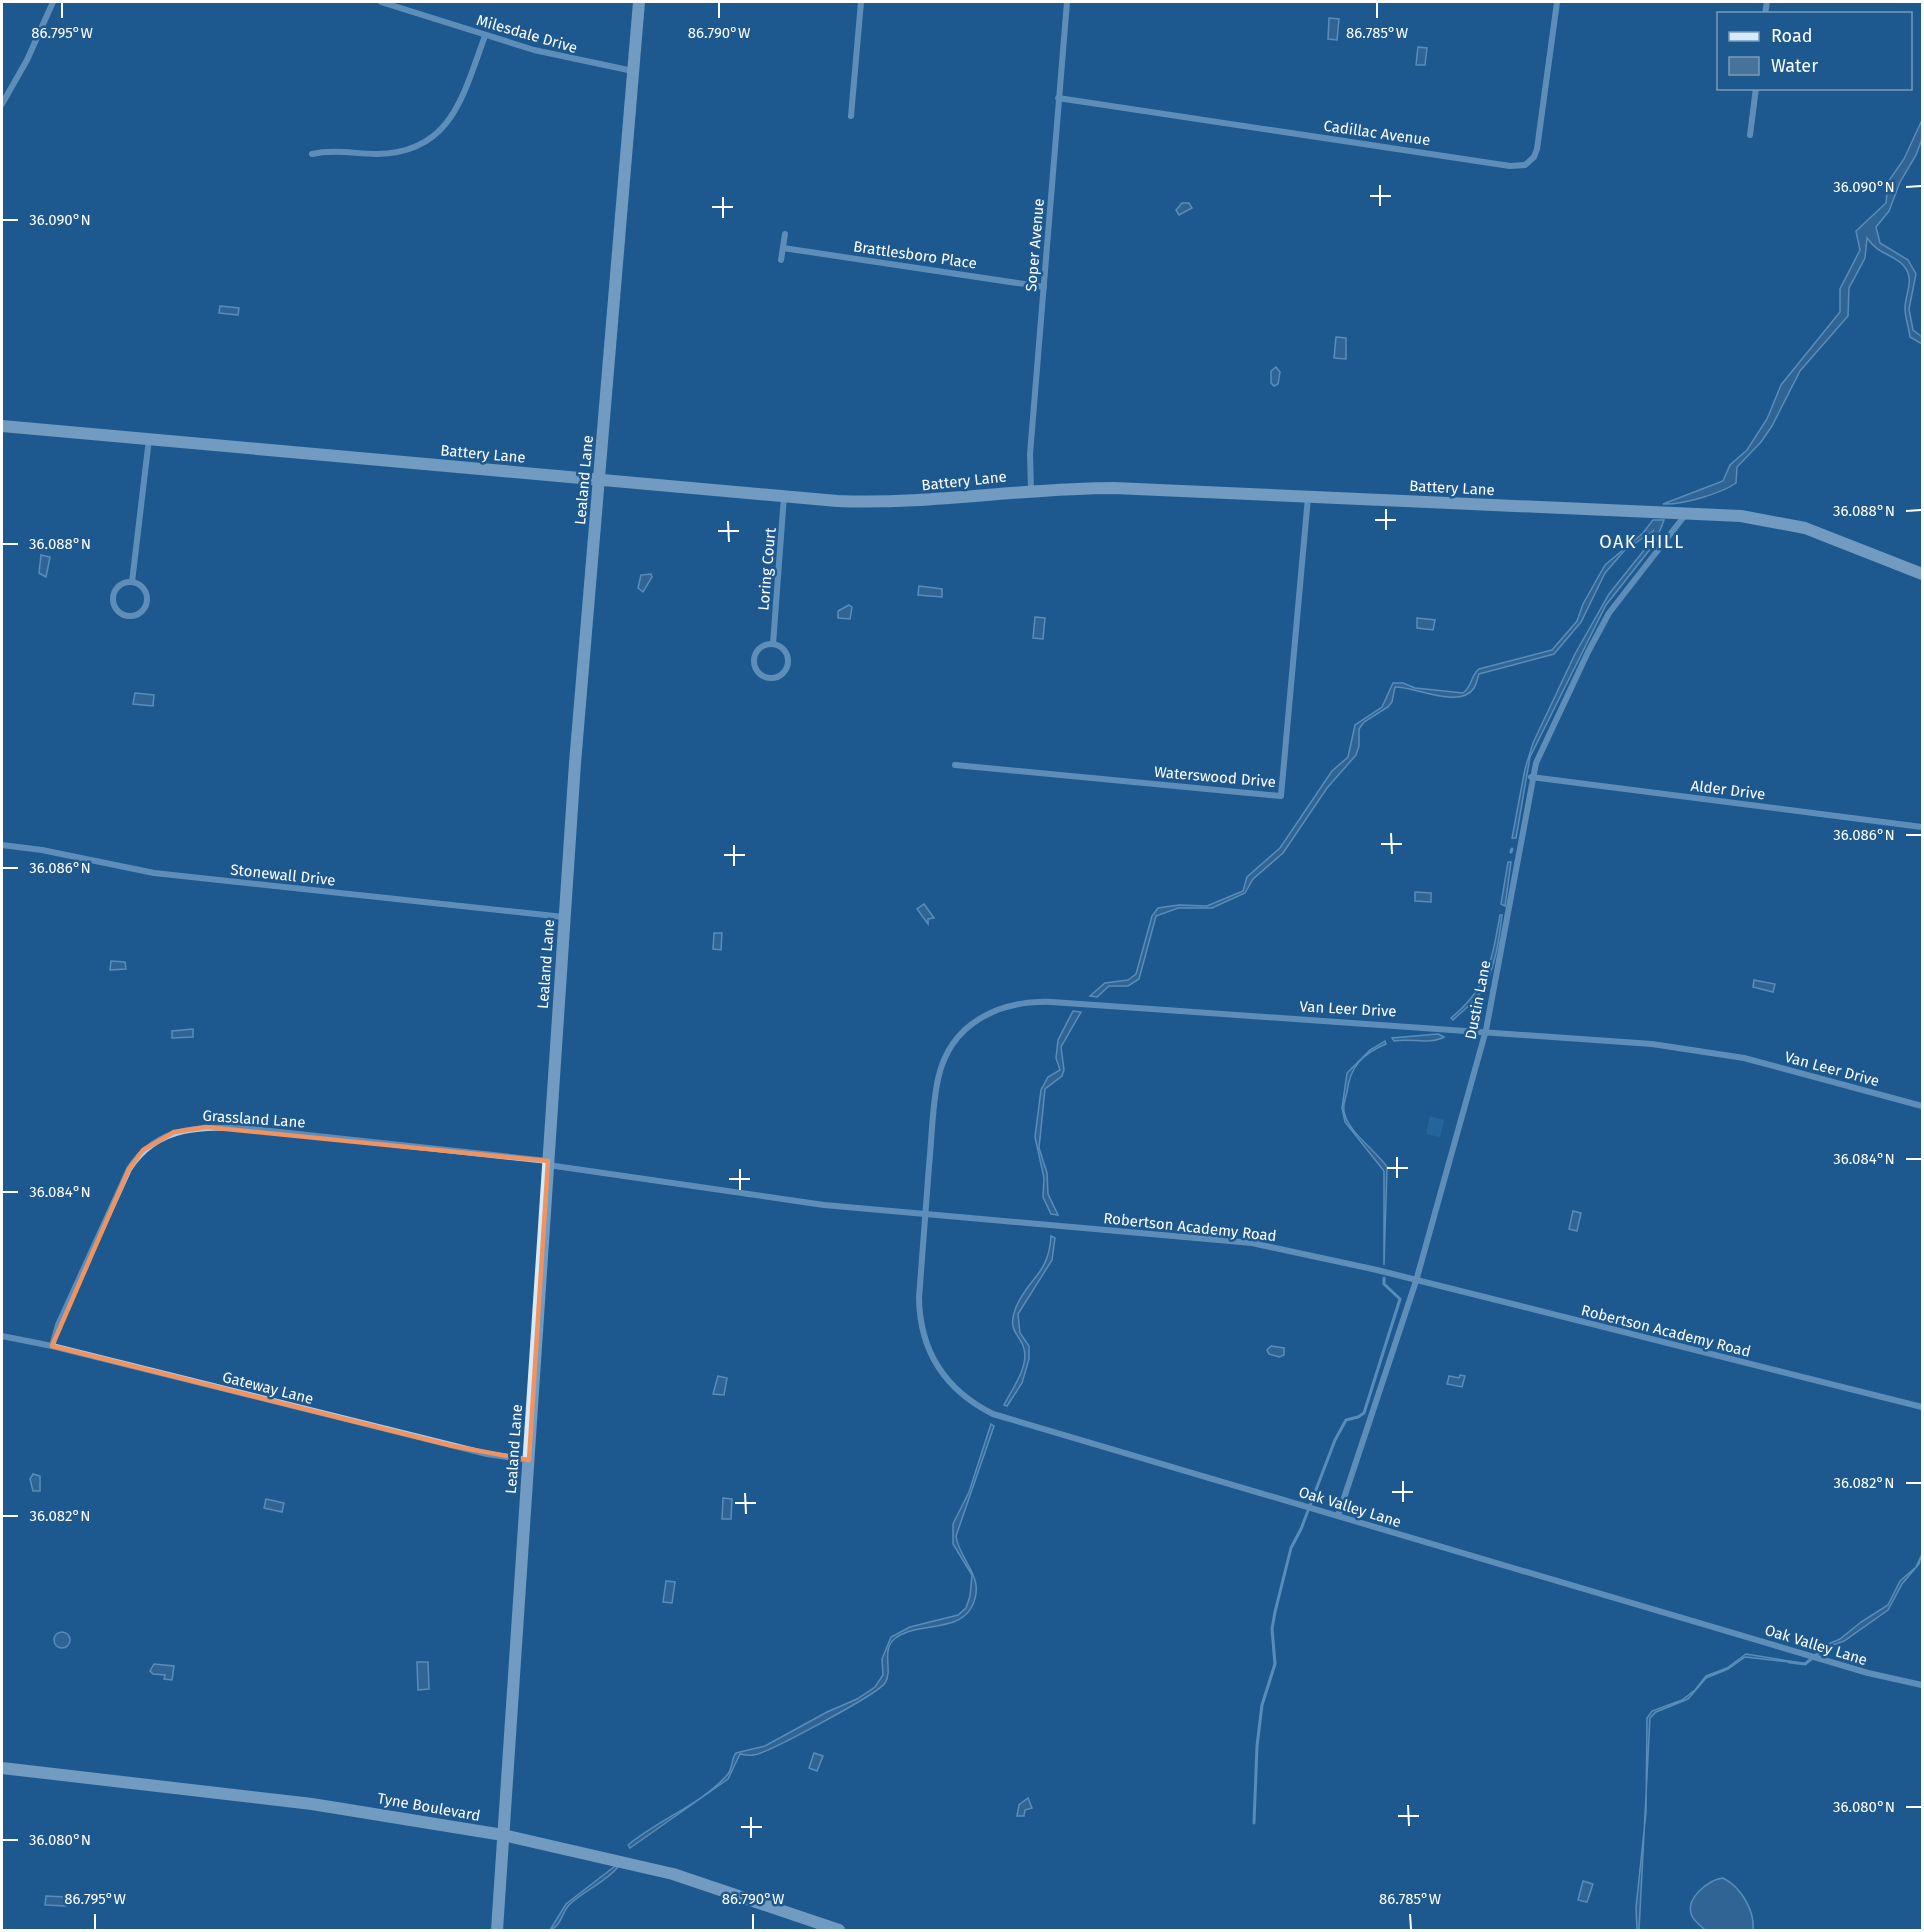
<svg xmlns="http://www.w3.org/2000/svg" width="1924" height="1932" viewBox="0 0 1924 1932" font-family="'Fira Sans',sans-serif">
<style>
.green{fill:#3073ad}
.water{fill:#477299;stroke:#9ecbef;stroke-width:1.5}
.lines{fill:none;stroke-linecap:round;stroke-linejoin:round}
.stream{stroke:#9ecbef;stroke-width:3}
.street{stroke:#abcfee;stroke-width:6}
.secondary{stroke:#d8eafa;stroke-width:12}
.marked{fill:none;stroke:#f09361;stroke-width:4.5;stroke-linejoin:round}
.ticks{fill:none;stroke:#fff;stroke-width:2}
.labels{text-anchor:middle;stroke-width:5;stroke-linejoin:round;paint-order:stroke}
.street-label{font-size:15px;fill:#fff;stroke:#1d598f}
.quarter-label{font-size:18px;letter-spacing:1.5px;fill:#fff;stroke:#1d598f}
.ticks-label{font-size:15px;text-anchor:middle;fill:#fff;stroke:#1d598f;stroke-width:5;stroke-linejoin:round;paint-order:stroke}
</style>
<rect width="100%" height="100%" fill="#1d598f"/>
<path class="green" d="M1430,1116L1444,1120L1440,1137L1426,1134Z"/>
<g class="water">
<path d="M1329,18L1339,19L1337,40L1328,39Z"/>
<path d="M1418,47L1427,48L1425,65H1416Z"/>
<path d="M1922,120V139L1916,155L1900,182L1889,211L1876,227L1880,243L1908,260L1916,274L1909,309L1913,330L1922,337V344L1910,337C1909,328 1905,318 1905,308C1905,293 1917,277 1901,263C1886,251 1881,256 1867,238L1865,258L1849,288L1848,316L1800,371L1772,426L1761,442L1737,467L1736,483C1720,494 1682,505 1663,504L1723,481L1730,465L1747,450L1767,419L1781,385L1840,312V289L1860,250L1856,231L1886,203L1888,182L1904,159Z"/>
<path d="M1182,203H1189L1192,208L1179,215L1176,210Z"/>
<path d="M220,306L239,308L238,315L219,313Z"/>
<path d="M1336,337L1346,338V359L1334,358Z"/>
<path d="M1276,367L1280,372L1278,384L1274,386L1271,383V371Z"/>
<path d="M1653,520H1664L1655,543L1606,605L1530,757L1516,838H1512L1525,769L1533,743L1575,654L1609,594L1649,544L1653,531L1624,551L1605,573L1581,622L1554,654L1479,674C1477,678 1477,684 1474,688C1460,710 1414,686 1395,687L1392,702L1388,707L1364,722L1359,729V746L1356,755L1327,788L1283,853L1253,879L1245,893L1212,908H1178L1156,916L1139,979L1128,986H1109L1097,997L1090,996L1105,983L1128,980L1136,974L1152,916L1158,908L1179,905L1207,906L1243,891L1247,877L1280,848L1332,771L1348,757L1355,725L1382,707L1393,683H1403L1415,688L1463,693C1473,686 1470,676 1479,669L1552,650L1577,621L1583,604L1605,565L1643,533Z"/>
<path d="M41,555L50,557L46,577L39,573Z"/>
<path d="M641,575L651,574L652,577L643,592L638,588Z"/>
<path d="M919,586L942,589V597L918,595Z"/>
<path d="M849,605L852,607L850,619L838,618V611Z"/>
<path d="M1035,617L1045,618L1043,639L1033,638Z"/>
<path d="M1417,618L1435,620L1433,630L1417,628Z"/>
<path d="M135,693L154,695L153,706L133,704Z"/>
<path d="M1508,862H1511L1505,906L1501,904Z"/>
<path d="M1415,892L1431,893V902L1415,901Z"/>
<path d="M924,904L934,918L928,919V924L917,909Z"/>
<path d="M1500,915H1502C1499,940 1495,972 1480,993C1473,1004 1462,1011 1453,1020L1451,1018C1488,988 1492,960 1500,915Z"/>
<path d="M714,933H722L721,950L713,949Z"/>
<path d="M111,961L125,962L126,969L110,970Z"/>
<path d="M1754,980L1775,984L1773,992L1753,987Z"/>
<path d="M1073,1011L1081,1012L1061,1047L1064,1070L1062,1076L1045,1089L1039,1148L1047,1173L1048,1194L1058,1215L1051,1214L1043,1197L1044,1178L1035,1137L1041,1090L1048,1077L1060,1070L1056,1058L1058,1040Z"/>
<path d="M193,1029V1037L172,1038V1031Z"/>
<path d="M1438,1034L1444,1037C1430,1045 1410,1038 1394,1041L1392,1038Z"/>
<path d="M1385,1041L1386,1044C1362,1054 1350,1067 1347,1092C1345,1100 1342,1108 1345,1115C1349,1132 1377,1152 1387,1167L1384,1265V1171L1345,1122L1342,1108L1347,1073L1370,1050Z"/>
<path d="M1573,1211L1581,1213L1577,1231L1569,1229Z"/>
<path d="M1051,1236L1055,1238L1052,1260L1018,1314L1020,1333L1029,1346V1359L1022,1383L1007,1406L1004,1405C1012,1389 1029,1367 1024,1349C1021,1335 1007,1332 1015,1310C1026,1279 1049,1276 1051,1236Z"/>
<path d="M1271,1346L1284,1348V1355L1279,1357L1269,1354L1267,1350Z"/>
<path d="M1460,1375L1465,1376L1462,1387L1447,1384L1449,1376L1459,1378Z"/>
<path d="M718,1376L727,1378L724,1395L713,1394Z"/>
<path d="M991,1424L994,1426L956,1536C959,1561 988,1578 971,1608C957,1632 921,1622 897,1637C879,1649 894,1669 885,1683C878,1694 768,1753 754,1755C750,1756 745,1755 740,1754L728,1779L630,1848L628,1845C659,1819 701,1805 728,1774C733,1767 731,1759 736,1753L765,1746L827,1712L857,1699L875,1687L883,1675L882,1659L891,1637L910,1627L958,1615L966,1608L970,1596L972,1575L953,1544V1524L969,1492Z"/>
<path d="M33,1474L40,1476V1491H33L30,1479Z"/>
<path d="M723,1498L732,1499L731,1519H722Z"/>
<path d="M266,1499L284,1503L282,1512L264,1508Z"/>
<path d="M1922,1554L1919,1564L1902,1584L1888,1610L1844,1641L1825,1648L1821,1647L1840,1639L1861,1622L1888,1605L1900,1581L1916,1567Z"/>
<path d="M666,1581L675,1582L672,1603L663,1602Z"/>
<circle cx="62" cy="1640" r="8"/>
<path d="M1746,1654L1807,1664L1745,1657L1728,1669L1706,1678L1688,1699L1656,1712L1650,1718L1639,1930H1637L1636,1908L1646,1812L1647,1718L1652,1711L1682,1700L1695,1690L1706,1676L1727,1668Z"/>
<path d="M417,1662H428L429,1689L418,1690Z"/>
<path d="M154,1664L174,1666L172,1680L164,1679L165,1675L153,1674L150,1671Z"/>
<path d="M814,1753L823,1756L817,1771L809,1768Z"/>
<path d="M1028,1798L1032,1808L1025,1810L1024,1816H1017L1019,1805Z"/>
<path d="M615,1866L618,1867C605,1883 584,1890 569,1905C561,1914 562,1925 550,1930L566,1904Z"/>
<path d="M1723,1878C1741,1887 1755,1911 1753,1930H1705C1701,1926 1694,1921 1692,1916C1684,1899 1709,1879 1723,1878Z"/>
<path d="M1583,1881L1593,1884L1587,1902L1578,1900Z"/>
<path d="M46,1896L66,1897V1906L45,1905Z"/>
</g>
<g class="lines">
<g class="stream">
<path d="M1511,852L1512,849"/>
<path d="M1789,1662L1805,1664L1826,1647"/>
<path d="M1254,1823L1257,1746L1262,1705L1275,1664L1272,1629L1275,1612L1291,1548L1301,1529L1335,1440L1346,1420L1358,1417L1364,1413L1400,1299L1384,1284V1278"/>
</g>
<g class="street">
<path d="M381,2L534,50L633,71"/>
<path d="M1765,14L1767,2"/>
<path d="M1058,98L1510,166L1525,165L1534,157L1537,149L1557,2"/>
<path d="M2,104L27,60L53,2"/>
<path d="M851,116L861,2"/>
<path d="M1750,135L1756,88"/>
<path d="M312,154C334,149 355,154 377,154C452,153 463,95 485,36"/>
<path d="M783,248L1044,287"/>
<path d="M781,260L785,234"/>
<path d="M1031,490L1030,454L1067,2"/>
<path d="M132,582L149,439"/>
<circle cx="130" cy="599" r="17"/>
<circle cx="771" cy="661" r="17"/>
<path d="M773,644L784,496"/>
<path d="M955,765L1281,796L1308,497"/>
<path d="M1531,777L1922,827"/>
<path d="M2,845L42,850L154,873L564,917"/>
<path d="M1922,1106L1744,1058L1652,1044L1052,1002C999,1000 950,1023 938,1079C932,1107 932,1137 929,1166C926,1210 922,1254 919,1298C920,1352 945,1390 993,1414L1868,1673L1922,1685"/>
<path d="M548,1165L824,1205L1252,1243L1377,1270L1922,1407"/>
<path d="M2,1336L52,1346L487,1454L528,1460"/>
<path d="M52,1346L58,1325L129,1169C158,1124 204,1126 252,1129L548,1161"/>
<path d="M1338,1516L1416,1281L1486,1030L1536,763L1588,652L1609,613L1686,514"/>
</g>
<g class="secondary">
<path d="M2,426L837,501C930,505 1021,488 1114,488L1741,516L1805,528L1922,574"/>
<path d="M2,1768L312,1804L503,1835L673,1874L839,1930"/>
<path d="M497,1930L575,763L639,2"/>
</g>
</g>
<path d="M0 0H1924V1932H0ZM206,1127L548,1161L529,1460L453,1446L52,1346L129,1169L143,1150L174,1132Z" fill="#1d598f" fill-opacity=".55" fill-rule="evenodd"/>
<path class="marked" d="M206,1127L548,1161L529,1460L453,1446L52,1346L129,1169L143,1150L174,1132Z"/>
<path class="ticks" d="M62,3V18M719,3V18M1377,3V18M1380,185V206M1906,187L1921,186M1370,196H1391M723,197V218M712,207H733M3,220H18M1386,509V530M1906,511L1921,510M1375,520H1396M728,521L729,542M718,531H739M3,544H18M1391,833L1392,854M1906,835H1921M1381,844H1402M734,845V866M724,855H745M3,868H18M1397,1157V1178M1906,1159H1921M1387,1168H1408M740,1169V1190M729,1179H750M3,1192H18M1403,1481V1502M1906,1483H1921M1392,1492H1413M745,1493L746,1514M735,1503H756M3,1516H18M1408,1805L1409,1826M1906,1807H1921M1398,1816H1419M751,1817V1838M741,1827H762M3,1840H18M95,1914V1929M753,1914V1929M1410,1914L1411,1929"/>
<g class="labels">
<g class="street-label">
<text transform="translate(527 34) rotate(16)" y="5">Milesdale Drive</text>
<text transform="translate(1377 133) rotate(8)" y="5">Cadillac Avenue</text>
<text transform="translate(1035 245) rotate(-85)" y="5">Soper Avenue</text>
<text transform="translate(915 255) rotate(8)" y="5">Brattlesboro Place</text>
<text transform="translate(483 454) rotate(5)" y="5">Battery Lane</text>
<text transform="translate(584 480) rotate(-85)" y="5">Lealand Lane</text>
<text transform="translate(964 481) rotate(-6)" y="5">Battery Lane</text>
<text transform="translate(1452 488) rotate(3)" y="5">Battery Lane</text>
<text transform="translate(767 569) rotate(-85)" y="5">Loring Court</text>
<text transform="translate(1215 777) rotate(5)" y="5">Waterswood Drive</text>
<text transform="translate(1728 790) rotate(7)" y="5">Alder Drive</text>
<text transform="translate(283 875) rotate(6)" y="5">Stonewall Drive</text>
<text transform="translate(546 964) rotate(-86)" y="5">Lealand Lane</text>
<text transform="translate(1478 1000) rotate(-79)" y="5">Dustin Lane</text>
<text transform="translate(1348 1009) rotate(3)" y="5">Van Leer Drive</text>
<text transform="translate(1832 1069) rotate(15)" y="5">Van Leer Drive</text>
<text transform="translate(254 1119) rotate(4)" y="5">Grassland Lane</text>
<text transform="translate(1190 1227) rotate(6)" y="5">Robertson Academy Road</text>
<text transform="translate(1666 1331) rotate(14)" y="5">Robertson Academy Road</text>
<text transform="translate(268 1388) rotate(14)" y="5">Gateway Lane</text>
<text transform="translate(514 1449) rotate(-86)" y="5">Lealand Lane</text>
<text transform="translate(1350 1507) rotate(17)" y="5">Oak Valley Lane</text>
<text transform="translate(1816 1645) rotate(17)" y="5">Oak Valley Lane</text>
<text transform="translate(429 1807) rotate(10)" y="5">Tyne Boulevard</text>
</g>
<g class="quarter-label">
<text x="1642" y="548">OAK HILL</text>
</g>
</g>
<g class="ticks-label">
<text x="62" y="38">86.795°W</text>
<text x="719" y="38">86.790°W</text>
<text x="1377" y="38">86.785°W</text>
<text x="1864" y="192">36.090°N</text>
<text x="60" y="225">36.090°N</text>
<text x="1864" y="516">36.088°N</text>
<text x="60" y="549">36.088°N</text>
<text x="1864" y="840">36.086°N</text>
<text x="60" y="873">36.086°N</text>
<text x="1864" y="1164">36.084°N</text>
<text x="60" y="1197">36.084°N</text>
<text x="1864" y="1488">36.082°N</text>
<text x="60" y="1521">36.082°N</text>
<text x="1864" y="1812">36.080°N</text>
<text x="60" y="1845">36.080°N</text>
<text x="95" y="1904">86.795°W</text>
<text x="753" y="1904">86.790°W</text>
<text x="1410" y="1904">86.785°W</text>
</g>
<rect width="1924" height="1932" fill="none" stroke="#ffffff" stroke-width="6"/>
<rect x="1717" y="12" width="195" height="78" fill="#1d598f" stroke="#779bbc" stroke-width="1.5"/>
<rect x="1729" y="32" width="30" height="9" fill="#d8eafa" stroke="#779bbc" stroke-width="1.5"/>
<text x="1771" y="42" font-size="18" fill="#ffffff">Road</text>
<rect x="1729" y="57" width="30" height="18" fill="#477299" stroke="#779bbc" stroke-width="1.5"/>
<text x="1771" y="72" font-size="18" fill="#ffffff">Water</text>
</svg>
